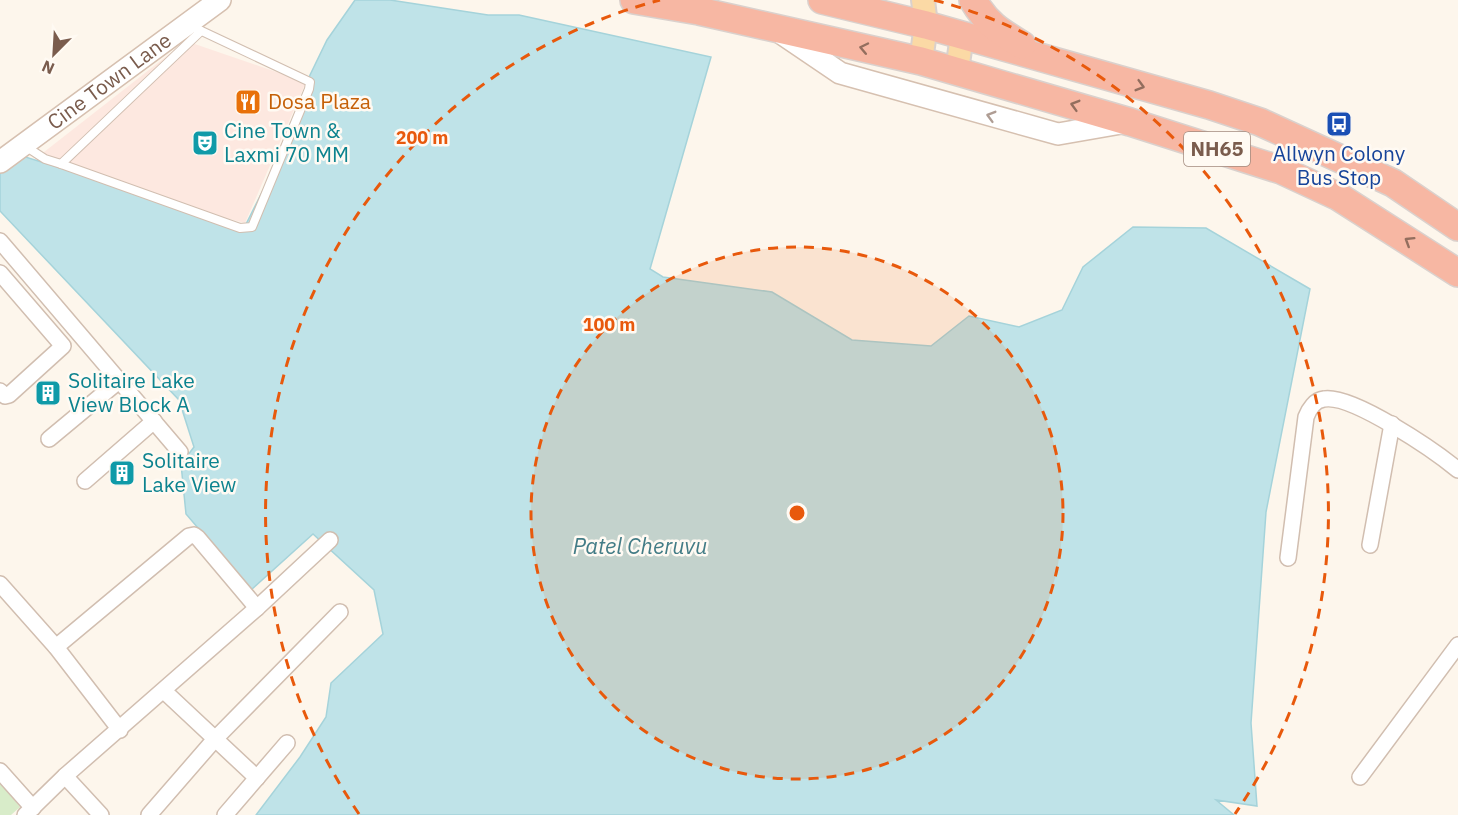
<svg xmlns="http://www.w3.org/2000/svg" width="1458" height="815" viewBox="0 0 1458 815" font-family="'IBM Plex Sans',sans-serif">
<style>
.commercial{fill:#fde8e0}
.green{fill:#d8ecc9}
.water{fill:#bfe3e8;stroke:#a5d3da;stroke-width:1.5}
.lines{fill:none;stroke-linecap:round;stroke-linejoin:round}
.lane-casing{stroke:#d1beb0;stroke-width:10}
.street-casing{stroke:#d1beb0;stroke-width:18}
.secondary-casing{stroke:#d6c0b0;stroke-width:24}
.primary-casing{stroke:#dad1cd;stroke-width:26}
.highway-casing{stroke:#dad1cd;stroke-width:30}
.lane{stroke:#fff;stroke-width:8}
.street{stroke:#fff;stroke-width:15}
.secondary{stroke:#fff;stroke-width:21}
.primary{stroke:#fbd9a5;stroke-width:22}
.highway{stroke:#f7b7a3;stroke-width:27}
.oneway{stroke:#936e5e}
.oneway2{stroke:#af9d94}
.ring{fill:none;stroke:#e8590c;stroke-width:3;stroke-dasharray:10 8}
.labels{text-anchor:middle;stroke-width:5;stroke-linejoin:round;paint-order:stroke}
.shield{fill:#fffaf3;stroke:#a28b7f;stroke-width:1.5}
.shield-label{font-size:20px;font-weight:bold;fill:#7a5c4d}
.street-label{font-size:21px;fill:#7a5c4d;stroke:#fffaf3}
.food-label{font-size:21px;fill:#c56008;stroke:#fffaf3;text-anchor:start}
.culture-label{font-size:21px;fill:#0d838f;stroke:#fffaf3;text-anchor:start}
.transit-label{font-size:21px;fill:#164399;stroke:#fffaf3}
.water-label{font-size:22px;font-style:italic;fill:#437c86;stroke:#fffaf3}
.centre{fill:#e8590c;stroke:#fffaf3;stroke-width:3}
.ring-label{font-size:18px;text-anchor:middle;font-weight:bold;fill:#e8590c;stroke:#fffaf3;stroke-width:5;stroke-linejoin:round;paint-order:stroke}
</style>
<rect width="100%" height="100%" fill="#fdf6ec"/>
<path class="commercial" d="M186,41L306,82L245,223L139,196L30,163Z"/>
<path class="green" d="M0,783L20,807L11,815H0Z"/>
<path class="water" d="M355,0H390L488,15H519L711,57L650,269L663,277L772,292L852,340L931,346L969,316L1019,327L1062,310L1083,267L1133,227L1206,228L1310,289L1266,512L1251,723L1257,806L1216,800L1234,815H256L300,757L326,717L331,683L383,634L374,590L313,534L251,590L186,514L181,464L194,447L179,400L0,211V170L13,153L245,226L287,143L310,75L327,40Z"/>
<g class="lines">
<g class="lane-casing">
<g id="lane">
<path d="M25,146L45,159L61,164L240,228L252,227L309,89L310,82L191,26"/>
<path d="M61,164L201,31"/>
</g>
</g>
<g class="street-casing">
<g id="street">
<path d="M0,241L180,452"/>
<path d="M0,273L63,346L9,395L5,396L0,391"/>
<path d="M49,439L120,380"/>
<path d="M85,481L154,421"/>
<path d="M1370,545L1392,424"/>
<path d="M1288,558L1306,417C1309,409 1315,400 1324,399C1352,394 1435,451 1458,470"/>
<path d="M0,584L56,647L120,730"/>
<path d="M56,647L189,536L194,535L198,538L257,608"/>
<path d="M164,691L257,778"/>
<path d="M0,771L33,808"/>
<path d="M65,776L101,815"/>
<path d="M1360,777L1458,645"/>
<path d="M25,815L65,776L257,608L330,540"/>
<path d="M149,815L215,739L340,612"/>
<path d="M225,815L287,743"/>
</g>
</g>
<g class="secondary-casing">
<g id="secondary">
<path d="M781,33L840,73L1058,134L1127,122"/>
<path id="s1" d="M0,162L220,0"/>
</g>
</g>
<g class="primary-casing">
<g id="primary">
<path d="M921,61L926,25L923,0"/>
<path d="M957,70L962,36"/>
</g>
</g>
<g class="highway-casing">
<g id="highway">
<path d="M634,0L699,11L921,61L1130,122L1281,170L1339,197L1458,273"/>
<path d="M822,0L926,25L1209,105L1260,122L1393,183L1458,227"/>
<path d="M973,0C987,24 999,31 1022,45"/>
</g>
</g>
<use href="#lane" class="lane"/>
<use href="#street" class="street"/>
<use href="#secondary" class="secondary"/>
<use href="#primary" class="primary"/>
<use href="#highway" class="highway"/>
</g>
<defs><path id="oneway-chevron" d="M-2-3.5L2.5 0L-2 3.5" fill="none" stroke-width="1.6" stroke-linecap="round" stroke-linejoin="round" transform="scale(1.5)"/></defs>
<g class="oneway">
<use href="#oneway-chevron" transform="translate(864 48) rotate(-168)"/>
<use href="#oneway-chevron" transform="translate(1140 86) rotate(16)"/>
<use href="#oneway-chevron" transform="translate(1075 105) rotate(-164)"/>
<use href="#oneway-chevron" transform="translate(1409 241) rotate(-148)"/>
</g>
<use class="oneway2" href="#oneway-chevron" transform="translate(991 116) rotate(-164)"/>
<circle cx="797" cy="513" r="266" fill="#e8590c" fill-opacity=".12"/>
<g class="ring">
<circle cx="797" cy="513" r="266"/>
<path d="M359 814A531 531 0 0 1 660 0M934 0A531 531 0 0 1 1235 814"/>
</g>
<defs>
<g id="restaurant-square" transform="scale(1.35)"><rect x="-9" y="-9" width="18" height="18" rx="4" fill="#e8710a" stroke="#fffaf3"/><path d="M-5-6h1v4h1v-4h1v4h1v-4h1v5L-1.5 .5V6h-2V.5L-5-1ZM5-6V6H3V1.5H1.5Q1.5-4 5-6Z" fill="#fff"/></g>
<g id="bus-square" transform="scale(1.35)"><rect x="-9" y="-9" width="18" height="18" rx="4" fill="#1a4fb4" stroke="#fffaf3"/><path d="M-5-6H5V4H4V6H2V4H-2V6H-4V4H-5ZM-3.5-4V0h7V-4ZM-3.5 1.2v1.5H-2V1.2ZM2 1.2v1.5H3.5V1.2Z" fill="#fff"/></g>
<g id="theatre-square" transform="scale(1.35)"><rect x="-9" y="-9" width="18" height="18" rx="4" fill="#0f9aa8" stroke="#fffaf3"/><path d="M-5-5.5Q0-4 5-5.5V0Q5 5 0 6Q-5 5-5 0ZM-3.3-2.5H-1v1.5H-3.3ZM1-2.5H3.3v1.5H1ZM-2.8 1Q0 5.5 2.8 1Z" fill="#fff"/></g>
<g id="building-square" transform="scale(1.35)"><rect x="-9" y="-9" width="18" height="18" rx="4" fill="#0f9aa8" stroke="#fffaf3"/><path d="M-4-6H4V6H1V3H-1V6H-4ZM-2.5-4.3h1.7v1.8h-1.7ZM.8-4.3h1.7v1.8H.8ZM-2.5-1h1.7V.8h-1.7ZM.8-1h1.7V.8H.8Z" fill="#fff"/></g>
</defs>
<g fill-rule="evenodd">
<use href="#restaurant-square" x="248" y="102"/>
<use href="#bus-square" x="1339" y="124"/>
<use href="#theatre-square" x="205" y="143"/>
<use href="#building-square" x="48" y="393"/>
<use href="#building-square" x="122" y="473"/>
</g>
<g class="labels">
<rect class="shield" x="1184" y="132" width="66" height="34" rx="4.5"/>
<g class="shield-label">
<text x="1217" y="156">NH65</text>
</g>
<g class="street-label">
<text dy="7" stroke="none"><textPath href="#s1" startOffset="136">Cine Town Lane</textPath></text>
</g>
<g class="food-label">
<text x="268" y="109">Dosa Plaza</text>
</g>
<g class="culture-label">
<text x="224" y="138">Cine Town &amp;<tspan x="224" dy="24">Laxmi 70 MM</tspan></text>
<text x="68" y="388">Solitaire Lake<tspan x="68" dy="24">View Block A</tspan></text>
<text x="142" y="468">Solitaire<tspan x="142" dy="24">Lake View</tspan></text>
</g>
<g class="transit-label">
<text x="1339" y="161">Allwyn Colony<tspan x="1339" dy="24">Bus Stop</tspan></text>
</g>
<g class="water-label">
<text x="640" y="554">Patel Cheruvu</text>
</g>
</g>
<circle cx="797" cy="513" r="9" class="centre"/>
<g class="ring-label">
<text x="422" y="144">200 m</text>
<text x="609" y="331">100 m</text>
</g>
<g transform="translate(54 54) rotate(204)" stroke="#fffaf3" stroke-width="4.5" paint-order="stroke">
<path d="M0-4.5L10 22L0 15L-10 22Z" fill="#7a5c4d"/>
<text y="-9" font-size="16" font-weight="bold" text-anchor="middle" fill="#7a5c4d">N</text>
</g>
</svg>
